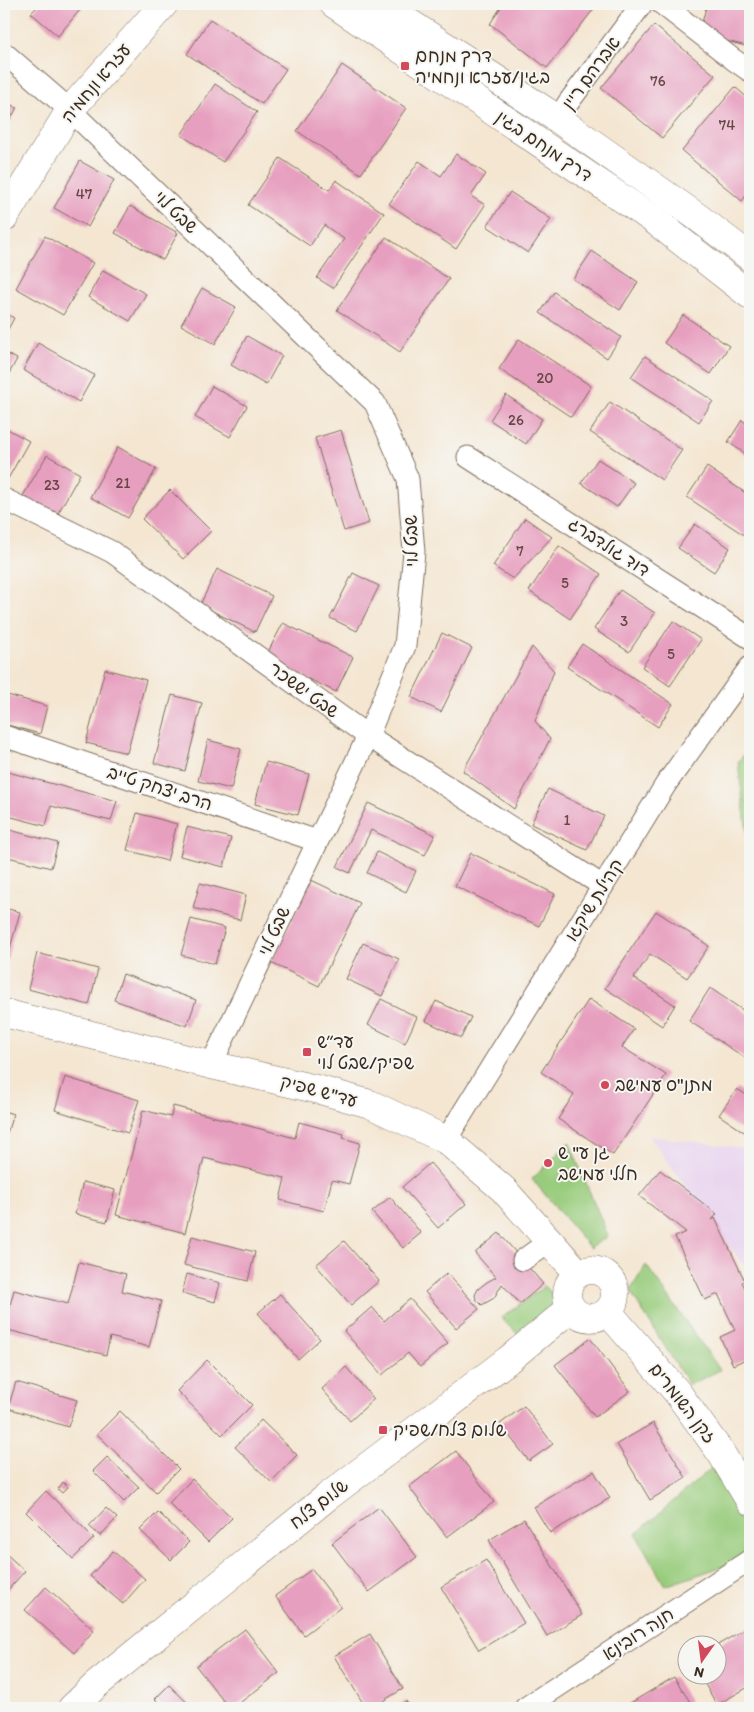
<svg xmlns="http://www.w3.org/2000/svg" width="754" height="1712" viewBox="0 0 754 1712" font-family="Itim,'Playpen Sans Hebrew',sans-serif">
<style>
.built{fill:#e7d2ef}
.green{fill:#98cc7c;stroke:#6a7b4d}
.building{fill:#e79fbf}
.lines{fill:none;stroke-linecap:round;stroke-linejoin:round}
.street-casing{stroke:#7c6c5d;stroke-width:23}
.secondary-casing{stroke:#7c6c5d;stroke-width:29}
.street{stroke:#fff;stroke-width:21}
.secondary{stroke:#fff;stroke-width:28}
.poi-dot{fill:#d1495b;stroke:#f6f6f2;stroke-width:2}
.labels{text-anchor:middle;stroke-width:4;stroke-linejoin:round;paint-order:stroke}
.number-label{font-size:15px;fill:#664746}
.poi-label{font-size:18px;fill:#3b2a1e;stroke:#f6f6f2;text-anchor:start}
.street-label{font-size:18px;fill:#3b2a1e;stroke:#f6f6f2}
</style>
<rect width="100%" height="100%" fill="#f6f6f2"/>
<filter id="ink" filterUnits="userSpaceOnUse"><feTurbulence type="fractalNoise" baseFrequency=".02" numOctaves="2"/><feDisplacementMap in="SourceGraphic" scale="10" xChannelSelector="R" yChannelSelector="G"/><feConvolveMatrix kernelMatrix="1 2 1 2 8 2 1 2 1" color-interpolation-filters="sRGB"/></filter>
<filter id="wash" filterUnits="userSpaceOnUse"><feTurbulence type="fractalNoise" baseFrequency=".0096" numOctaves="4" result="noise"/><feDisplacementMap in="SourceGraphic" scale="20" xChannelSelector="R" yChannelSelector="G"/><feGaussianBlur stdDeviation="1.12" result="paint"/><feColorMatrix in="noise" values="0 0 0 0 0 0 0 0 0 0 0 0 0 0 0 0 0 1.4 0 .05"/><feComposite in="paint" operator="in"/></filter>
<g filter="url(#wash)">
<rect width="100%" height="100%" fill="#f4e6d1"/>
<path class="built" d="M649,1136L750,1149V1274Z"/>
<g class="green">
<path d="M750,747V843L748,841L738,762Z"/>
<path d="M569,1142L608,1236L590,1248L532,1179Z"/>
<path d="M646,1265L720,1370L689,1385L630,1291Z"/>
<path d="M545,1286L569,1311L526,1342L501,1318Z"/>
<path d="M717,1463L750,1544V1557L665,1586L636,1534Z"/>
</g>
<g id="blocks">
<g class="building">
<path d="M40,4H85L58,36L31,13Z"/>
<path d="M503,4H595L597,5L547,68L490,24Z"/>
<path d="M707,4H750V47L699,34Z"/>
<path d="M210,19L286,69L262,104L187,54Z"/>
<path d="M654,25L715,75L662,138L601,88Z"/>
<path d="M342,65L406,108L361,174L297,131Z"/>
<path d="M215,84L257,112L223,162L181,135Z"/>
<path d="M735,87L750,100V190L742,201L682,151Z"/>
<path d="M4,101L17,108L4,130Z"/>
<path d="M456,154L486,174L471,196L485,205L456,249L389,204L419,161L441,176Z"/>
<path d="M280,158L329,190L336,180L384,213L333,288L317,278L344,239L324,225L310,246L248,205Z"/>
<path d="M80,161L114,180L88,227L54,208Z"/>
<path d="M510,192L551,219L528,253L487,226Z"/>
<path d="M130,206L178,233L163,260L115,233Z"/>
<path d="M45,236L93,263L63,315L16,288Z"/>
<path d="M386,237L449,279L400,352L337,310Z"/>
<path d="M592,251L638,282L620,310L573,279Z"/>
<path d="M103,270L146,294L130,321L88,297Z"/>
<path d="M202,288L236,307L215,344L181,325Z"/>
<path d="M554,292L621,337L607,358L540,313Z"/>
<path d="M4,312L14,318L4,337Z"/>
<path d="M683,315L729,346L711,374L664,343Z"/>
<path d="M247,336L282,356L266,385L231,365Z"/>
<path d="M519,339L591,386L571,417L499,369Z"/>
<path d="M38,343L94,375L79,402L23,370Z"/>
<path d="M4,352L17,359L4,383Z"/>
<path d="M645,356L713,401L699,422L631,377Z"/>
<path d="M212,386L247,406L230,437L195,417Z"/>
<path d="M506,395L542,419L526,444L490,420Z"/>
<path d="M610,402L682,450L662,480L590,432Z"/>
<path d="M742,420L750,426V457L728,442Z"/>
<path d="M4,427L29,441L4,486Z"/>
<path d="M341,430L369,523L344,531L315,438Z"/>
<path d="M118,447L156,469L128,518L90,497Z"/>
<path d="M47,455L80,474L57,515L23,496Z"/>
<path d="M598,459L634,483L617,507L581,483Z"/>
<path d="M707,467L750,496V539L687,497Z"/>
<path d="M170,490L211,531L183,559L142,519Z"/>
<path d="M525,518L552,537L513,579L493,566Z"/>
<path d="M695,524L730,548L714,572L678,548Z"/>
<path d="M559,546L601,574L570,619L529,591Z"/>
<path d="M217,569L272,596L255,632L200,605Z"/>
<path d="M353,573L379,586L357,631L330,618Z"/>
<path d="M620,590L655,613L629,652L594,629Z"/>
<path d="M673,621L701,640L670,686L642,667Z"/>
<path d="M283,623L353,657L336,692L265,658Z"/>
<path d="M442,633L472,648L441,712L411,697Z"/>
<path d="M582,644L673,704L658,727L567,667Z"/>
<path d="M532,647L554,671L535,721L550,739L514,809L463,771Z"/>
<path d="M105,669L146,680L127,753L86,743Z"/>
<path d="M4,694L47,706L40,734L4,724Z"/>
<path d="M172,695L202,703L185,771L154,763Z"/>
<path d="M208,740L241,749L231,789L198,781Z"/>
<path d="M266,762L309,774L298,815L255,804Z"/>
<path d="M4,771L117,801L111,821L51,806L46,826L4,815Z"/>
<path d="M548,789L604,816L587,850L531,824Z"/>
<path d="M368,803L435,835L425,855L371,830L350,873L337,867Z"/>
<path d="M137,813L177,824L167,861L127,850Z"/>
<path d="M187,827L231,838L224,867L180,856Z"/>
<path d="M10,830L58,843L51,868L4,856Z"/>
<path d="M377,852L416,871L406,892L367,873Z"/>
<path d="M471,853L555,894L539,926L455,886Z"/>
<path d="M311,880L360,903L319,986L271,963Z"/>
<path d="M200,883L246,895L240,920L193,908Z"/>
<path d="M4,908L20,912L4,970Z"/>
<path d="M656,911L709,946L687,978L650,954L634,978L675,1005L662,1026L605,988Z"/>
<path d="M191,919L225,928L215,964L181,955Z"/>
<path d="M363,943L399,959L382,996L346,979Z"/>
<path d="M37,953L98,969L89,1005L28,989Z"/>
<path d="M123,974L196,1000L187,1026L114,1000Z"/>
<path d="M710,988L750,1015V1061L689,1021Z"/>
<path d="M381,999L417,1017L405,1043L368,1025Z"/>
<path d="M589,999L634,1029L622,1047L666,1075L613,1155L558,1119L574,1094L541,1072Z"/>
<path d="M436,1001L471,1017L461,1038L426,1021Z"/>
<path d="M65,1077L139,1100L128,1133L55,1110Z"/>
<path d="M737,1089L750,1097V1136L719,1115Z"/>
<path d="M173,1106L295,1138L299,1122L344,1134L343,1138L360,1143L349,1184L332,1180L324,1211L280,1200L285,1178L204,1158L185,1233L116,1215L143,1110L171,1117Z"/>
<path d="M4,1111L13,1114L4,1143Z"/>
<path d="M430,1163L466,1204L438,1228L402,1187Z"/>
<path d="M660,1170L717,1214L712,1220L715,1218L745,1281L742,1282L750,1299V1357L733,1365L720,1337L735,1330L718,1294L705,1300L675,1237L686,1232L639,1196Z"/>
<path d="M83,1182L115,1190L107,1222L75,1214Z"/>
<path d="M390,1197L421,1233L403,1248L372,1212Z"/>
<path d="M499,1233L543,1284L520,1304L502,1284L494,1298L482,1305L476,1299L475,1295L478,1289L487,1282L496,1277L475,1253Z"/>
<path d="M192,1236L255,1252L248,1281L184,1265Z"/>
<path d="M344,1241L379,1281L351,1305L316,1265Z"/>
<path d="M79,1262L126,1274L122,1291L161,1301L149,1347L110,1337L106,1355L4,1329L14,1290L68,1304Z"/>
<path d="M447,1273L479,1309L456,1328L425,1292Z"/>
<path d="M187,1274L220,1283L215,1302L182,1293Z"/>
<path d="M280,1294L320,1339L298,1359L258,1313Z"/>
<path d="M410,1299L448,1343L420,1367L408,1353L382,1375L344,1331L372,1307L384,1321Z"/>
<path d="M590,1338L630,1391L595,1417L555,1365Z"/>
<path d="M207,1360L252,1405L222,1435L177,1391Z"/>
<path d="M346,1367L374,1399L350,1421L322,1389Z"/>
<path d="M16,1382L77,1400L68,1427L8,1408Z"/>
<path d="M524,1406L553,1444L529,1461L500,1424Z"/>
<path d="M120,1411L179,1469L156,1492L97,1434Z"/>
<path d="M261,1420L297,1455L271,1482L235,1447Z"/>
<path d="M653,1423L686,1478L650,1500L617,1444Z"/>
<path d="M456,1451L494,1502L447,1537L409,1487Z"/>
<path d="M107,1457L139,1487L124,1502L93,1471Z"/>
<path d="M594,1471L610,1498L550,1533L534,1507Z"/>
<path d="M192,1479L232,1518L208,1542L169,1503Z"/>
<path d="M63,1482L68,1487L62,1493L58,1489Z"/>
<path d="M46,1491L94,1538L73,1559L26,1512Z"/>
<path d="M379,1507L417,1557L369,1592L332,1543Z"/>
<path d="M106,1508L117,1518L100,1536L89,1526Z"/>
<path d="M158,1512L189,1542L171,1560L140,1530Z"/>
<path d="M524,1519L582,1615L547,1636L489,1540Z"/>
<path d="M113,1551L145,1579L123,1604L90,1576Z"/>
<path d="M4,1552L25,1571L5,1593L4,1592Z"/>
<path d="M486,1560L524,1623L479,1650L441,1587Z"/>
<path d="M312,1569L341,1607L304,1635L275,1596Z"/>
<path d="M46,1587L94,1630L74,1653L25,1610Z"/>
<path d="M750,1626V1686L717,1705L699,1674H716V1646Z"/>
<path d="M245,1629L279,1673L233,1708H229L196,1666Z"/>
<path d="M370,1634L403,1689L371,1708H366L334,1656Z"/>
<path d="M674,1677L694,1708H622Z"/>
<path d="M169,1685L193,1708H165L155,1699Z"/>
<path d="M406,1701L411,1708H394Z"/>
</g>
</g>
</g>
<g filter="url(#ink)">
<use href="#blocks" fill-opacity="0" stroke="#7c6c5d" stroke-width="1"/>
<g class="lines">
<g class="street-casing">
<g id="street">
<path d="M662,4L734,60L750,71"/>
<path d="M4,53L70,110L375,403L408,479L414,552L405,646L368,736L211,1065"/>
<path d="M558,119L568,103L642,4"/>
<path d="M468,457L750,638"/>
<path d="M4,499L112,552L368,736L603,886"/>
<path d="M4,736L317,841"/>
<path d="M446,1140L666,784L750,667"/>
<path d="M523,1260L551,1240"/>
<path d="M525,1708L750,1560"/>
</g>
</g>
<g class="secondary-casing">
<g id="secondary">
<path d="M334,4L654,220L750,295"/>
<path d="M380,4L558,119L696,216L750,257"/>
<path d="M4,218L70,110L164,4"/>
<path d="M4,1013L211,1065L320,1090L370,1104L446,1140L503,1189L578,1273"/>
<circle cx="591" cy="1294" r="24"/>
<path d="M608,1312L677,1392L721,1453L750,1501"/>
<path d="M72,1708L96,1685L327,1497L508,1360L571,1308"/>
</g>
</g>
<use href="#street" class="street"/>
<use href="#secondary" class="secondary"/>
</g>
</g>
<g class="poi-dot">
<rect x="400" y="61" width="10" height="10" rx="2.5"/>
<rect x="302" y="1047" width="10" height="10" rx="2.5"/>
<circle cx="605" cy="1085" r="5"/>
<circle cx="548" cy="1163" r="5"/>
<rect x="378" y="1425" width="10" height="10" rx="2.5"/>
</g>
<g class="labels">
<g class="number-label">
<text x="658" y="86">76</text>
<text x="727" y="130">74</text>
<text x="84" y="199">47</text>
<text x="545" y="383">20</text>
<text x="516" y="425">26</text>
<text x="123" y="488">21</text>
<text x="52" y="490">23</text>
<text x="520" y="556">7</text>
<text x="565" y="588">5</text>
<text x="624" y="626">3</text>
<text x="671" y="659">5</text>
<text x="567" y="825">1</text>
</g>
<g class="poi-label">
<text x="415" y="62">דרך מנחם<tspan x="415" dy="21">בגין/עזרא ונחמיה</tspan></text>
<text x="317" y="1048">עד״ש<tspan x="317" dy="21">שפיק/שבט לוי</tspan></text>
<text x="615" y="1091">מתנ"ס עמישב</text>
<text x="558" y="1159">גן ע" ש<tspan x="558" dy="21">חללי עמישב</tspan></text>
<text x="393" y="1436">שלום צלח/שפיק</text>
</g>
<g class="street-label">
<text transform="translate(591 73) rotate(-54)" y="6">אברהם ריין</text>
<text transform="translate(96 83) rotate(-50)" y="6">עזרא ונחמיה</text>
<text transform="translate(544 146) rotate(34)" y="6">דרך מנחם בגין</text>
<text transform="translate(176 212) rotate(44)" y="6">שבט לוי</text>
<text transform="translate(411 541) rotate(-91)" y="6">שבט לוי</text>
<text transform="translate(609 547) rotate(33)" y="6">דוד גולדברג</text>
<text transform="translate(304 690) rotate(36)" y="6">שבט יששכר</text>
<text transform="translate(160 788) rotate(18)" y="6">הרב יצחק טייב</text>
<text transform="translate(594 900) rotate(-58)" y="6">קהילת שיקגו</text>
<text transform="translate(274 931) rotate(-65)" y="6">שבט לוי</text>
<text transform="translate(319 1091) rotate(15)" y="6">עד"ש שפיק</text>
<text transform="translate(683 1403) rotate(52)" y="6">זקן השומרים</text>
<text transform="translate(319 1504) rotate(-38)" y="6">שלום צלח</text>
<text transform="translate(638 1634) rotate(-33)" y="6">חנה רובינא</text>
</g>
</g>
<rect width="754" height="1712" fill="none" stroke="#f6f6f2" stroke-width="20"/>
<g transform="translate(702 1660) rotate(194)"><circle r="24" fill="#f6f6f2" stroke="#aba49d"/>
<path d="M0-4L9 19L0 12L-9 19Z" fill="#d1495b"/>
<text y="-8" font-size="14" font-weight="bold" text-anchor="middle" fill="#3b2a1e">N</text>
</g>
</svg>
